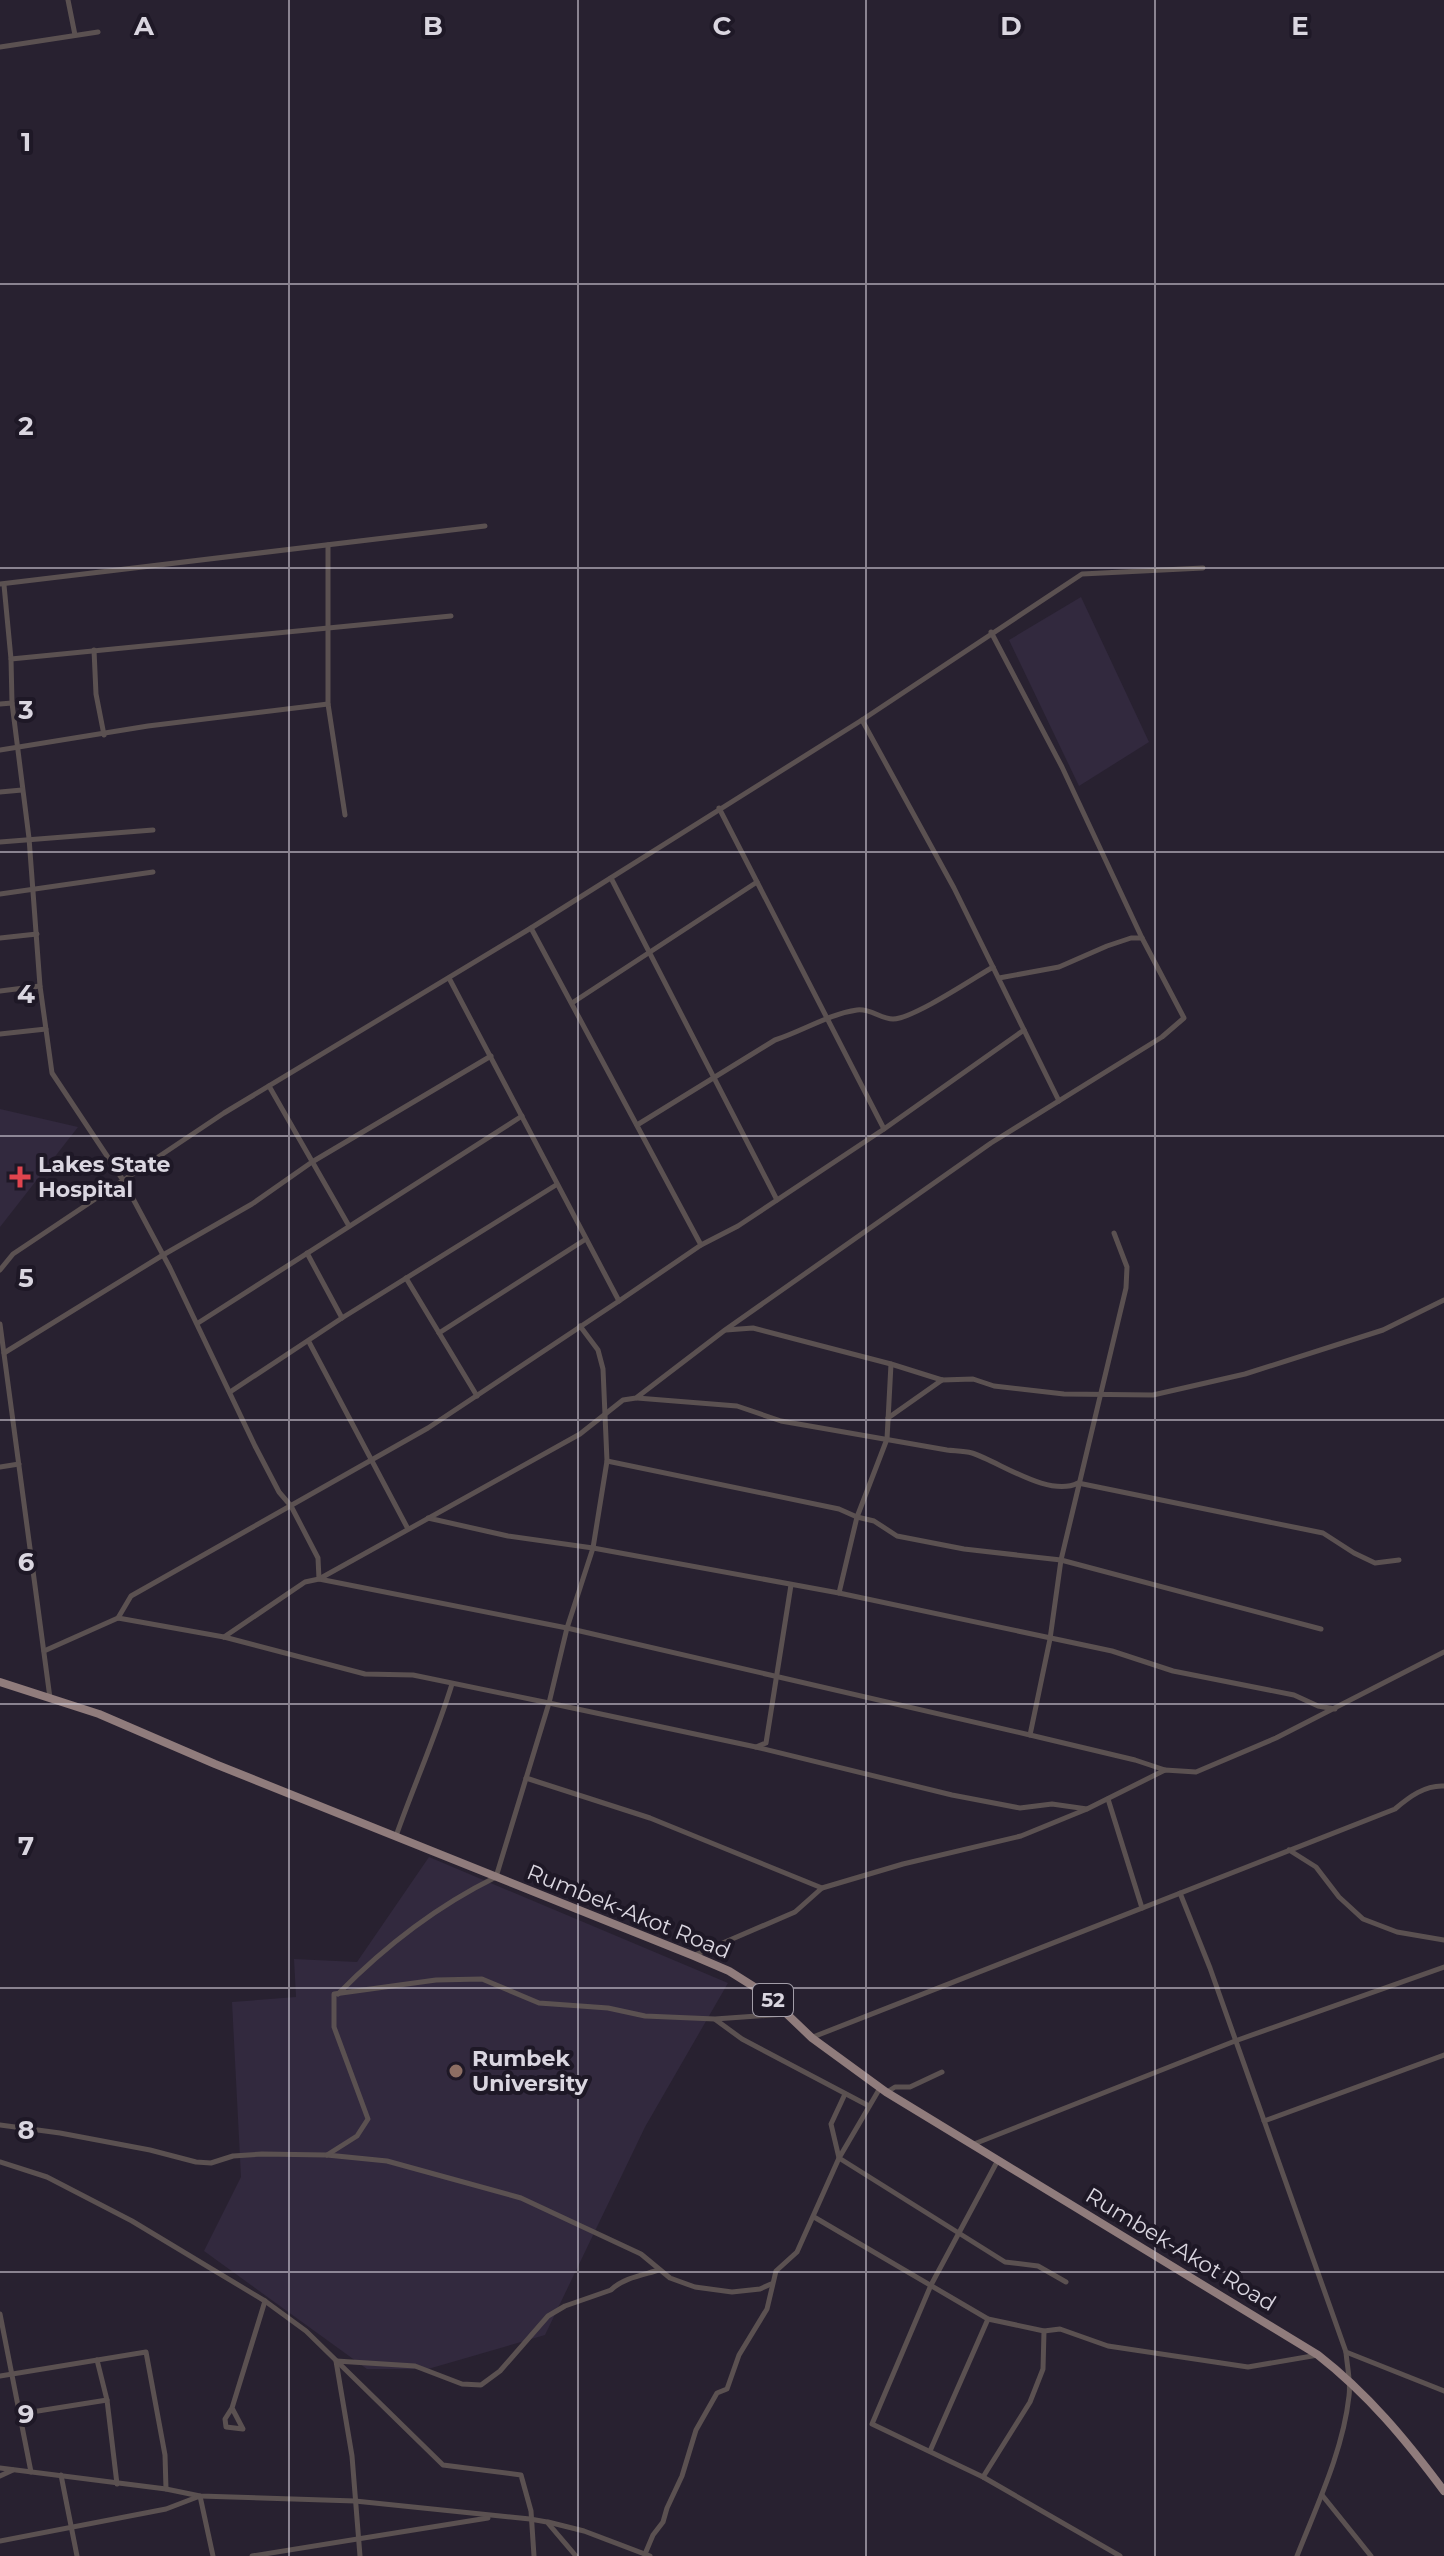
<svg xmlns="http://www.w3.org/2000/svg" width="1444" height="2556" viewBox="0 0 1444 2556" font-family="Montserrat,sans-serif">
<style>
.built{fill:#32293e}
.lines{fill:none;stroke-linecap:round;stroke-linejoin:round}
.street{stroke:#5b5151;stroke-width:5}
.primary{stroke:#907c7c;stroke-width:8}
.grid{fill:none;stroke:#dad6e0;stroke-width:2;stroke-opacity:0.55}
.health-dot{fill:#e0444e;stroke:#1e1826;stroke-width:3}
.education-dot{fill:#8d6e63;stroke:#1e1826;stroke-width:3}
.labels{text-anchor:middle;stroke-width:8;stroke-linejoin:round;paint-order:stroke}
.shield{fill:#1e1826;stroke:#a29da8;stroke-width:2}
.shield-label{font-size:20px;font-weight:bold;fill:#dad6e0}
.poi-label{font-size:22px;font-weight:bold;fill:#dad6e0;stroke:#1e1826;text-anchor:start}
.street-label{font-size:22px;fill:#dad6e0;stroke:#1e1826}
.grid-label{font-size:26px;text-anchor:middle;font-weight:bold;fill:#dad6e0;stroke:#1e1826;stroke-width:8;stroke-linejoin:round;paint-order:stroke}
</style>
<rect width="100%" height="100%" fill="#282130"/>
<g class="built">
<path d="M1081,597L1149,742L1079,786L1009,640Z"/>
<path d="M0,1109L78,1127L0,1227Z"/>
<path d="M429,1857L728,1983L645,2127L545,2335L428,2369H367L204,2251L241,2177L232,2002L296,1997L294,1959L357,1962Z"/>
</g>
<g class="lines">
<g class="street">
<path d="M68,0L75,35"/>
<path d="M0,47L98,32"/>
<path d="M328,545V704L345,815"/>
<path d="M0,584L485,526"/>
<path d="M4,585L11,659L12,703"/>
<path d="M94,650L96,694L104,735"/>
<path d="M11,659L451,616"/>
<path d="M0,704L12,703L29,838L40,986L52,1073L123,1180L170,1268L255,1446L279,1492L291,1506L318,1558L319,1579L567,1628L1030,1735L1135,1760L1165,1770"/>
<path d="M862,720L954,888L1059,1101"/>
<path d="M0,750L148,726L328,704"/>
<path d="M0,792L22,790"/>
<path d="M719,808L884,1129"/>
<path d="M0,842L153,830"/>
<path d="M611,878L777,1200"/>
<path d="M0,894L153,872"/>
<path d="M531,928L701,1245"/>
<path d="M0,938L37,934"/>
<path d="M449,978L619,1301L701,1245L738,1226L884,1129L1024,1030"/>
<path d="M999,978L1059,967L1107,946L1131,938H1142"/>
<path d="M0,991L40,986"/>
<path d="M572,1003L757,882"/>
<path d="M0,1034L46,1029"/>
<path d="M269,1086L349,1226"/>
<path d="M637,1125L775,1040C803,1031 829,1014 857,1010C870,1008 881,1019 893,1019C913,1019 974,978 993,967"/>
<path d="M307,1253L342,1318"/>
<path d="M0,1270L13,1254L224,1113L531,928L862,720L1082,574L1203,568"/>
<path d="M406,1278L477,1396"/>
<path d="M198,1323L522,1116"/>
<path d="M0,1324L50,1698"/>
<path d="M726,1330L753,1328L891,1364L942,1380L973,1379L994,1386L1064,1394L1153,1395L1245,1374L1383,1330L1444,1300"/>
<path d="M439,1333L586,1239"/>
<path d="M309,1342L408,1529"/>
<path d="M4,1353L163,1255L252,1204L312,1162L491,1056"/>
<path d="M230,1392L342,1318L556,1185"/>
<path d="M637,1398L737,1406L781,1421L947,1450C955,1451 964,1451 972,1453C1000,1462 1049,1498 1078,1483L1323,1533L1354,1553L1375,1563L1399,1560"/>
<path d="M888,1418L942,1380"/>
<path d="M607,1461L839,1509L857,1517L874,1521L897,1536L964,1549L1061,1560L1321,1629"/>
<path d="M0,1467L19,1464"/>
<path d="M428,1518L508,1536L593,1548L839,1593L1112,1651L1173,1671L1294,1695L1318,1706L1335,1709"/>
<path d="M839,1593L857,1517L887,1439L891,1364"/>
<path d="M118,1618L131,1596L428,1428L619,1301"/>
<path d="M224,1637L305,1582L319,1579L580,1434L623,1400L636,1398L725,1330L991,1143L1162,1037L1184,1018L1142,938L1062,767L991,632"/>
<path d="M44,1651L118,1618L224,1637L365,1674L413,1675L549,1703L756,1747L952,1795L1020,1808L1052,1804L1087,1809"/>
<path d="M1030,1735L1050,1639L1061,1560L1126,1288L1127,1267L1114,1233"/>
<path d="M756,1747L766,1743L791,1585"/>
<path d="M526,1778L650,1818L822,1888"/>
<path d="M1108,1799L1142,1908"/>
<path d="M396,1836C414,1785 436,1736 452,1684"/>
<path d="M1289,1850L1316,1867L1339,1897L1363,1919L1397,1932L1444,1940"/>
<path d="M1180,1893L1210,1968L1346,2352C1347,2366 1351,2382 1349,2396C1343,2451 1317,2505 1297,2556"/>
<path d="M695,1955L795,1912L822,1888L903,1864L1021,1836L1087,1809L1165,1770L1196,1772L1276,1738L1444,1652"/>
<path d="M338,1994C384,1947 437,1906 496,1877L549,1703L567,1628L593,1548L607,1461L603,1369L598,1350L580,1326"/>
<path d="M716,2020L742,2039L869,2106"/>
<path d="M813,2037L1395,1809C1409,1797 1425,1785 1444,1786"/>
<path d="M887,2092L895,2087H910L942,2072"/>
<path d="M845,2094L831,2124L839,2158L1005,2262L1038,2266L1066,2282"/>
<path d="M1264,2121L1444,2055"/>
<path d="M0,2125L60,2133L150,2150L196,2162L211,2163L233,2156L262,2154L327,2155L387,2161L521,2198L641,2254L670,2278L695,2287L732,2292L760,2289L771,2284"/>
<path d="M974,2144L1235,2041L1444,1967"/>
<path d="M327,2155L357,2136L368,2119L334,2027V1994L436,1980L482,1979L539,2003L608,2008L645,2016L715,2019L786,2014"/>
<path d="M998,2160L931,2285L872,2424L983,2477L1120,2556"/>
<path d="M0,2162L47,2177L132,2221L265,2301L306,2331L443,2465L521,2475L531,2511L534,2556"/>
<path d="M814,2217L988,2319L1044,2331L1060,2329L1108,2346L1248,2367L1318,2355"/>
<path d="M0,2314L31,2472"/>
<path d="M1346,2352L1444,2391"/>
<path d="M97,2360L107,2400L117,2484"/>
<path d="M0,2376L146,2352L165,2455L166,2489"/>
<path d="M232,2408L225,2419L226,2427L243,2429L232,2408L265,2301"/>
<path d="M19,2414L107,2400"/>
<path d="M930,2451L988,2319"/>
<path d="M0,2468L166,2489L200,2496L355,2501L530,2519L547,2522L576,2556"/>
<path d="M61,2475L77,2556"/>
<path d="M0,2476L13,2470"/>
<path d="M983,2477L1030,2402L1043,2369L1044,2331"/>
<path d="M1322,2495L1371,2556"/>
<path d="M548,2522L584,2531L650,2556"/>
<path d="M0,2541L166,2509L200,2496L213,2556"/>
<path d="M645,2554L653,2535L663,2522L667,2508L682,2476L696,2430L717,2393L727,2389L739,2355L767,2309L776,2271L797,2252L839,2158L880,2088"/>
<path d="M252,2556L488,2518"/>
<path d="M360,2556L352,2456L336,2361L415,2366L462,2384L481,2385L500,2371L548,2316L565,2306L611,2290C623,2278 643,2275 659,2270"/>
</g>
<path class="primary" d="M0,1682L99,1714L215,1764L694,1956L729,1971L767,1995L812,2038L886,2092L1318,2355C1368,2394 1406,2440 1444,2491"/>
</g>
<path class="grid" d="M289,0V2556M578,0V2556M866,0V2556M1155,0V2556M0,284H1444M0,568H1444M0,852H1444M0,1136H1444M0,1420H1444M0,1704H1444M0,1988H1444M0,2272H1444"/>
<path class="health-dot" d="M16 1165h8v8h8v8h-8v8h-8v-8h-8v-8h8z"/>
<circle class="education-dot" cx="456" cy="2071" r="8"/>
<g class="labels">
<rect class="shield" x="753" y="1984" width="40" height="32" rx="6"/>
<g class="shield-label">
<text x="773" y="2007">52</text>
</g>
<g class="poi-label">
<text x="38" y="1172">Lakes State<tspan x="38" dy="25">Hospital</tspan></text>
<text x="472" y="2066">Rumbek<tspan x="472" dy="25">University</tspan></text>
</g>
<g class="street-label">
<text transform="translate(629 1911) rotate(22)" y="8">Rumbek-Akot Road</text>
<text transform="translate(1181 2249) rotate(31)" y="8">Rumbek-Akot Road</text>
</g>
</g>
<g class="grid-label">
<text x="144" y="35">A</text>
<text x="433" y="35">B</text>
<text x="722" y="35">C</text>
<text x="1011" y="35">D</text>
<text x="1300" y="35">E</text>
<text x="26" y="151">1</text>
<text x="26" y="435">2</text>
<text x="26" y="719">3</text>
<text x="26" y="1003">4</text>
<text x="26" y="1287">5</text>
<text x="26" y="1571">6</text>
<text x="26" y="1855">7</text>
<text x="26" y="2139">8</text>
<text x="26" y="2423">9</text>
</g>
</svg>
